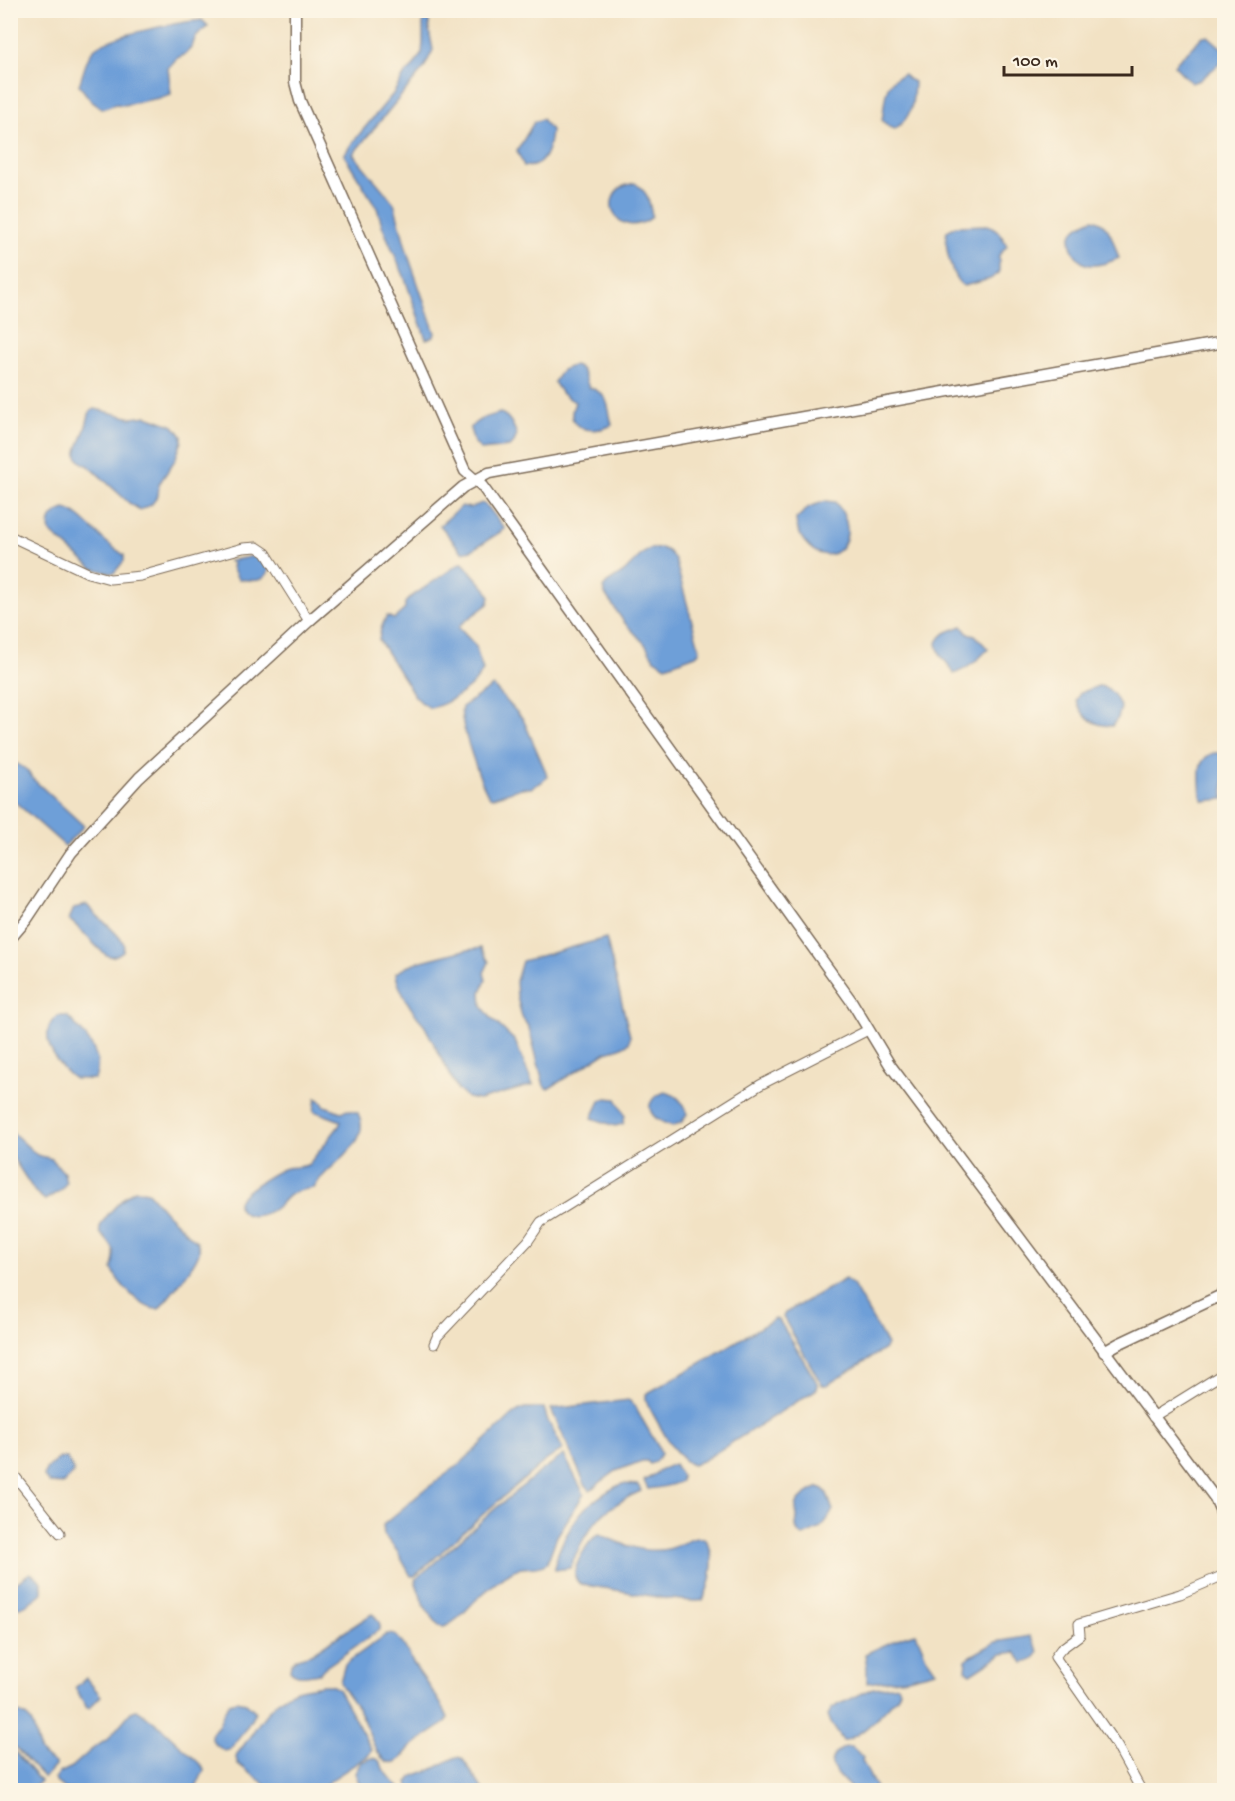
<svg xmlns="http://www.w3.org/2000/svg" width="1235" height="1801" viewBox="0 0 1235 1801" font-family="'Gochi Hand',sans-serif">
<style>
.water{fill:#6e9fd8;stroke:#54647b;stroke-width:1.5}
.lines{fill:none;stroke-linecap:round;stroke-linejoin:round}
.minor-casing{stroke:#7b6a58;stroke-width:11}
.tertiary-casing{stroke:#7b6a58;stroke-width:13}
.minor{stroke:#fff;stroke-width:9}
.tertiary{stroke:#fff;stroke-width:10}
</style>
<rect width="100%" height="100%" fill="#fcf5e5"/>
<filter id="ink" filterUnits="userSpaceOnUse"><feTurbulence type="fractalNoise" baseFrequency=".0167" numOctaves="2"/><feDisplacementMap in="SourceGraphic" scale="12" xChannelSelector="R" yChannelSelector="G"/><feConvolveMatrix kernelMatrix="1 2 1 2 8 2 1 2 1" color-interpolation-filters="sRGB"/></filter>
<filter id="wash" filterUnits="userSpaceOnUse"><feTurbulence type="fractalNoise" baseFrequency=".008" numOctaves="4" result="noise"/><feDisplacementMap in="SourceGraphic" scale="24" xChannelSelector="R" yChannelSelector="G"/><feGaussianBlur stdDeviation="1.35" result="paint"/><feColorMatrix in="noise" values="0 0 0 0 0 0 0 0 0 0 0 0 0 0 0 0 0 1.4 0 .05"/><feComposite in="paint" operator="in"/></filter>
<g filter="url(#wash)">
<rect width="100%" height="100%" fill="#f2e2c4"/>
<g class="water">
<path d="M423,11H429V30L433,50L424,68L353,154L394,203L408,255L435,333L434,337L426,339L404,276L383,228L377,208L344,155L352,143L393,94L405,74L413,67L422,53L423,42Z"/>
<path d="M202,20L208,26L195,38L192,47L184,55L177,58L168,68L171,94L159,98L124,105L115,104L103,109L92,102L79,85C83,75 86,58 93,50C107,35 181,22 202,20Z"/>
<path d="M1203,36H1208L1224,50V60L1200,80L1191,83L1174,65Z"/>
<path d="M904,74L908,79L914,82C913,103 913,116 895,129L889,127L882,120C886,99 882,82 904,74Z"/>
<path d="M542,119L551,130C550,147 545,170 524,166L517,151L534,122Z"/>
<path d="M635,183C644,190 648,195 650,206C650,208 652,213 652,215C650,223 633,226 627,224C616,221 609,208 613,198C617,187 625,185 635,183Z"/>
<path d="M1093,219C1111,223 1113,243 1119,258C1110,262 1100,266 1090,265C1082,264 1080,261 1075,254C1063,236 1075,226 1093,219Z"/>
<path d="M987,225C998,228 1002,236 1007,246L999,255V273L990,279L964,286C951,280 944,244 947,231L956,226Z"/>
<path d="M574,365C586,369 583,377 589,387C610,395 607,404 612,425C600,431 577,434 572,417C571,411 574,407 575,402L562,394L554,382L562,370Z"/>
<path d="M95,409L132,418L147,416L174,426L182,436V441L175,460L159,484L158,496L151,505L140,510L129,503L89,466C69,458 78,449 83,435C86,427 88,419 90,411Z"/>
<path d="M500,413C510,416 514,427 517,435L513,444L509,447L481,450L474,442L470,429C477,418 488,417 500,413Z"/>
<path d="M826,501L835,502C866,537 831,576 804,541C800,535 796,527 796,519L809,507Z"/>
<path d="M482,503L488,507L505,529L472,550L462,552L440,525L462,506L470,508Z"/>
<path d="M65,509C77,511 93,530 103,539C109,545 117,550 124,555V561L114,573H110L92,568L50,532C47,519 53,513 65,509Z"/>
<path d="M661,548L668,551L675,559L700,651L696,655L666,666L654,659L645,644L624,622L605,594L603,588L607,583L624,572L642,554L650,549Z"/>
<path d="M259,555L262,557L269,570C264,585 250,580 238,579L232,567L233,564L229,561Z"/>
<path d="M462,562L486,589L490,597L488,604L460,625L459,628L476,646L478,655L483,670C477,686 447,705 430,708L421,702L414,695L379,640C380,630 382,624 387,616L394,619L405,609V603L408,599Z"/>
<path d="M962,626L967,633L975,635L988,649C977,661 969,668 954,674C948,660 940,661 937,643C942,631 951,631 962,626Z"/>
<path d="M493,686L523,719L546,772L547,777L542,782L531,788H521L491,798C482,790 458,719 462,707Z"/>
<path d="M1098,686C1111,686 1116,697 1121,708L1118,718L1112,726C1092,725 1083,718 1076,700L1080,693Z"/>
<path d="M1214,753H1224V799L1204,801L1201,796C1200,780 1195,758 1214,753Z"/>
<path d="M10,760L26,769L33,779L84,826L65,846L14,801L11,800Z"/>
<path d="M87,905C98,919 116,929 124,944L123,951C119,954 115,957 109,956C101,955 80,926 69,920L74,908Z"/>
<path d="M606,938L630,1036L629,1043L620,1048L606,1052L548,1089L544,1086L529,1028L522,1017L517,997L516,981L522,961Z"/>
<path d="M481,948L489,962L484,973L486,980L481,992L482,1006L491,1018L515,1041L533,1085L479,1100L468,1098L458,1090L423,1023C413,1013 397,988 396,973L414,963L461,951Z"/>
<path d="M58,1016H67C83,1032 105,1054 95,1079C88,1080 81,1078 75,1079C57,1068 34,1032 58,1016Z"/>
<path d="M665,1092C679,1096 682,1101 687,1114L682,1122L673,1126C651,1121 638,1102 665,1092Z"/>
<path d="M316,1098L320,1100L325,1106L341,1112L348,1110L358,1113C372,1140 338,1159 323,1176C319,1179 317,1184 314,1188C306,1189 298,1190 291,1194C286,1197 282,1203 277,1207C267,1214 248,1222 239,1208C236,1203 239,1199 242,1196C251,1187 274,1172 286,1168C294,1166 301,1169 309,1164L339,1126L341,1121L314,1111Z"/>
<path d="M606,1098L616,1099L625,1115L623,1124L615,1126L592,1118L600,1101Z"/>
<path d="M11,1131L37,1155L52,1159L64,1173L66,1183L61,1190L45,1200L35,1192L11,1155Z"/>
<path d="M135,1190L148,1192L167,1214L197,1242C199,1246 200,1248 199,1252C196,1265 168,1298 159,1309C143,1311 118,1283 112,1269C114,1253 118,1253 106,1239C104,1237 101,1235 100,1232C96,1223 127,1194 135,1190Z"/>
<path d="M845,1279L853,1285L887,1345L885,1349L827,1385H822L783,1317L785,1313Z"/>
<path d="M774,1319L779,1320L815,1379L818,1385L817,1389L704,1460L693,1465C676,1461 657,1420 648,1405L646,1401V1394L694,1367Z"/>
<path d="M629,1400L635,1407L659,1448L661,1454L655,1462L650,1464L647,1461H642L616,1471L590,1490L585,1484L551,1409Z"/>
<path d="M525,1408H544L548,1421L563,1449L544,1462L490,1508L415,1576H411L397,1551L384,1535L383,1525L422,1492L460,1464L509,1418L518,1411Z"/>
<path d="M564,1455L584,1494L557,1536L547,1563C536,1571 524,1564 512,1571C501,1578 489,1588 479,1597C467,1608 459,1621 444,1627L439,1626L424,1606L415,1580L496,1508L541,1471Z"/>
<path d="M60,1458H67L74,1472L63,1484L49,1483L44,1477L46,1469Z"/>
<path d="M674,1464L681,1476V1481C675,1485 656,1488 648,1489L644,1481C652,1476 665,1466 674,1464Z"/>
<path d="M622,1484L638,1485L641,1491C600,1509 587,1527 570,1568L555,1570C553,1554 577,1513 590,1504C599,1497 611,1488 622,1484Z"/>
<path d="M819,1487C830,1491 828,1501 833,1510C824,1527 820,1529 803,1536C796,1531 795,1528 797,1520C798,1515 795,1510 796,1506C799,1496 811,1491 819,1487Z"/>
<path d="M599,1534C620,1544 645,1554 668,1549C681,1546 691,1536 704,1538C718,1554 711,1583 703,1600C696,1603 679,1599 669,1599L580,1584C577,1581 576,1581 575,1576C574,1564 589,1539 599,1534Z"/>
<path d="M30,1573C40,1578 43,1582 42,1593C26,1606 10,1619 11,1587Z"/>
<path d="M372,1614C377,1617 381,1624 380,1629L323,1669L320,1673C310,1674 297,1679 290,1670L291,1664L297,1658L311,1654Z"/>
<path d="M916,1633L926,1657L936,1671L908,1678L867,1683V1668L865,1654L902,1637Z"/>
<path d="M387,1634C391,1634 393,1634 396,1636C405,1643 409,1656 414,1665C426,1683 440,1698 448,1718L446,1723C434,1731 421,1738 411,1747C405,1752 403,1759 395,1762C377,1768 367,1724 360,1713C355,1702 345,1694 340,1682L345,1664Z"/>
<path d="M1030,1636L1039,1651C1036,1658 1031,1662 1023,1663L1016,1652L1002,1654L971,1674L965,1670L966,1660L971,1656L996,1642Z"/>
<path d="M86,1678L101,1696L89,1708H87L75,1688Z"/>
<path d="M322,1685H331L338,1689L372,1750L368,1756L334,1778L319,1790H273L238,1764L236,1758L237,1754C254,1734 268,1701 294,1691C302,1688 312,1687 322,1685Z"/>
<path d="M898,1685L900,1690L898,1696C882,1712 865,1735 843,1741L831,1723L828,1715L832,1708L873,1688Z"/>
<path d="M237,1701L246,1703L255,1711C252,1721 236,1743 229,1750L224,1751L214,1743L211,1737C212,1730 217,1729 219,1724C222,1716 225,1710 229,1703Z"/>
<path d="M136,1710L140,1711L163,1729L202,1766L204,1770L195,1790H66L56,1782L55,1779L59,1773L72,1767L91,1750L108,1739L131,1712Z"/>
<path d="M10,1711C41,1715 31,1735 41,1752C44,1757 51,1761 56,1765L44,1778L11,1743Z"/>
<path d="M11,1747L40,1781L31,1790H11Z"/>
<path d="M846,1747H852L863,1757L862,1761L877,1790H852C840,1775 816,1761 846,1747Z"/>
<path d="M456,1757L461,1758L464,1761L483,1790H410L408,1783L413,1776L431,1770Z"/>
<path d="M372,1758L377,1759L381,1763L383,1769L401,1790H362L355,1773L361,1762Z"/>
</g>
</g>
<g filter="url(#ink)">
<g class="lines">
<g class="minor-casing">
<g id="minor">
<path d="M10,536L88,573L110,579L141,576L243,548L257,547L266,553L309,621"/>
<path d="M434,1344L437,1337L528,1241L541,1222L760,1085L868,1030"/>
<path d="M1153,1417L1224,1373"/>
<path d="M10,1470L60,1533"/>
<path d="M1141,1790L1117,1746L1055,1657L1061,1649L1080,1635L1079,1624L1180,1594L1224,1575"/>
</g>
</g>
<g class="tertiary-casing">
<g id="tertiary">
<path d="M295,10V82L300,101L465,471L482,486L852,1002L890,1065L1215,1498L1220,1509L1224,1525"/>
<path d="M10,939L27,919L71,853L139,778L309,621L463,487L489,473L1224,342"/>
<path d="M1104,1352L1118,1344L1224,1294"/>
</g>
</g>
<use href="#minor" class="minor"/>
<use href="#tertiary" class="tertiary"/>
</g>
</g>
<rect width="1235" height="1801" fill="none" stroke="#fcf5e5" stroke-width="36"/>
<path d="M1004 66v9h128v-9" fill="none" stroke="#3b2a1e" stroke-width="3"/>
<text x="1013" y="66" font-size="18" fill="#3b2a1e" stroke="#fcf5e5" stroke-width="4.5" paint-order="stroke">100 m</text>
</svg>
